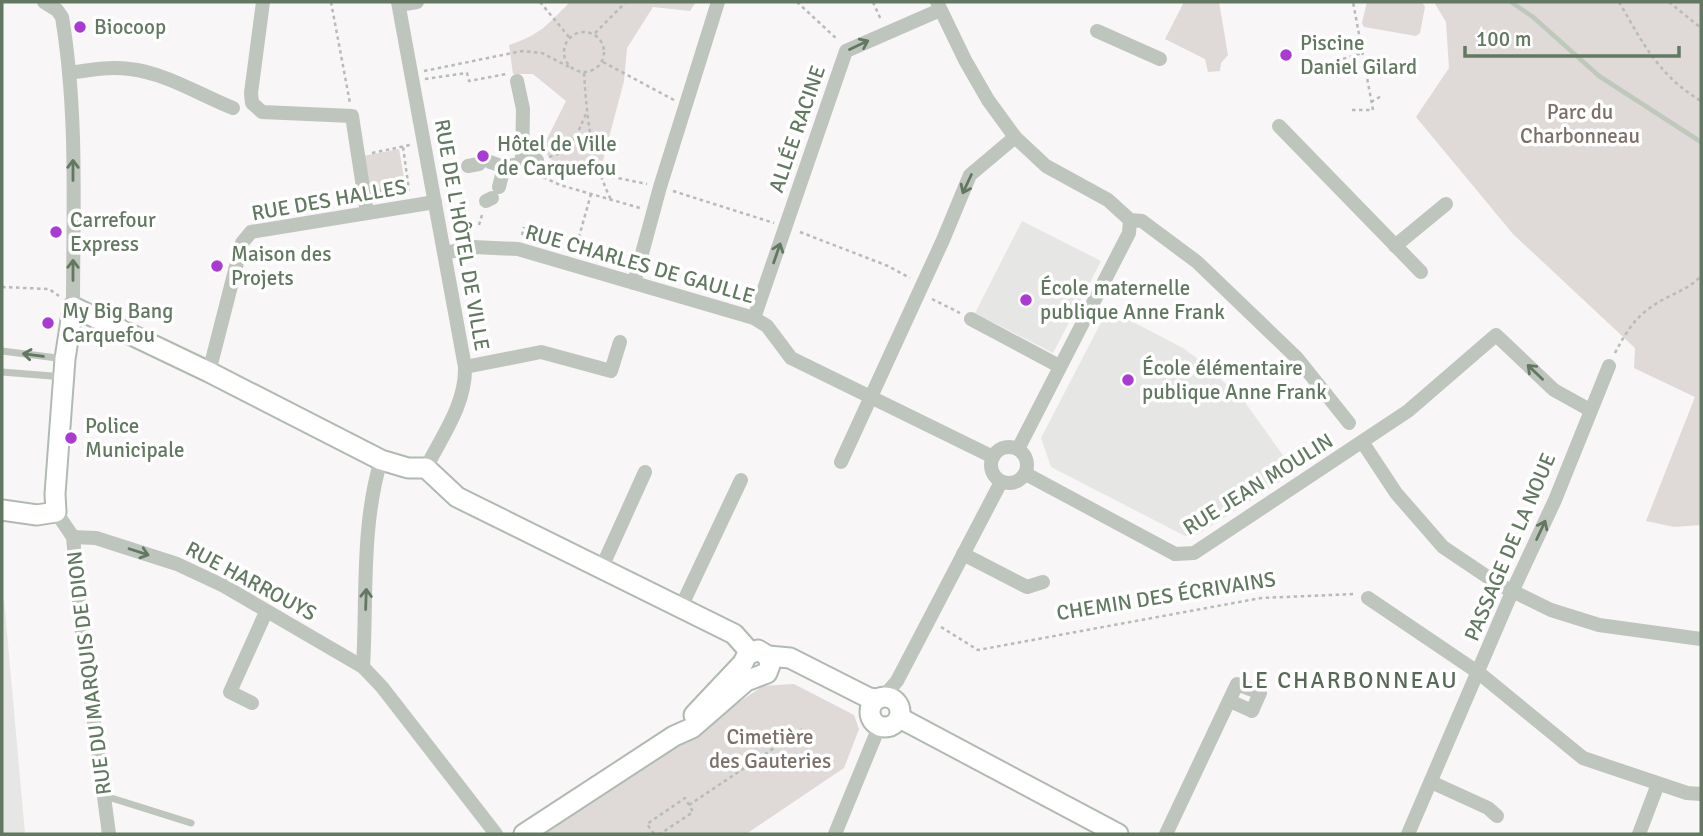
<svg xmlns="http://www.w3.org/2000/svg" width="1703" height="836" viewBox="0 0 1703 836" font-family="Signika,sans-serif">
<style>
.built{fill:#e6e6e5}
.green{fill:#dfd9d7}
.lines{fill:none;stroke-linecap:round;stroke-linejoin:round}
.stream{stroke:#bec9bb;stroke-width:4.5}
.secondary-casing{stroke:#b0bab0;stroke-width:23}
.path{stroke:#b6bcb6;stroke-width:2.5;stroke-dasharray:3.5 3.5;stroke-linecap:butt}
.lane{stroke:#bec5bd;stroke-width:7}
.street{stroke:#bec5bd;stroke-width:14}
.secondary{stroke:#fff;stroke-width:19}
.oneway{stroke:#627861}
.poi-dot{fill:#ab39d4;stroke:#fff;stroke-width:2.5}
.labels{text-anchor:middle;stroke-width:7;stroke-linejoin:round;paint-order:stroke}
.poi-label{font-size:21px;fill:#627861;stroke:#fff;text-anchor:start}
.park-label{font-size:21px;fill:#7c6e68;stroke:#fff}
.street-label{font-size:21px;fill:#627861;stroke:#fff}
.neighbourhood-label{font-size:23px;letter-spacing:2px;fill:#586a57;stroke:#fff}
</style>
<rect width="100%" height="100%" fill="#f8f6f7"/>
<g class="built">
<path d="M1022,221L1101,261L1053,353L975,313Z"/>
<path d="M1108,309L1183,348L1206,365L1244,401L1295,472L1197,535L1185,536L1051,467L1041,438Z"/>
<path d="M2,599H4L25,834H2Z"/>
</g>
<g class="green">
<path d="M570,2H696L690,11L653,7L627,48L624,81L602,164L564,174L542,149L566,101L533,74H513L509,45C540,35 547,25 570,2Z"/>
<path d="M1184,2H1219L1228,55L1221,63L1220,71L1208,72L1205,59L1165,39Z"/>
<path d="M1367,2H1422L1425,7L1420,33L1416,36L1364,27L1362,23Z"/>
<path d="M1434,2H1701V525L1674,527L1646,521L1695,397L1634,368L1635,348L1513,234L1416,117L1449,68L1446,22Z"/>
<path d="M399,149L405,184L369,191L363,156Z"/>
<path d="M794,684L854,715L859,729L844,768L746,834H543L763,686Z"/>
</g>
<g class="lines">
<path class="stream" d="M1511,2L1533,17L1599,76L1701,142"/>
<g class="secondary-casing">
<g id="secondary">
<path d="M2,510L37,515L56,512L55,494L65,359L73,307L209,372L381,460L408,468H426L457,497L734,634L750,652"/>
<circle cx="885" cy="712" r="15"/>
<path d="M694,715L743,663L747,655L758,650L768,656L790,658L869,698L876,699"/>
<path d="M900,718L1118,834"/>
<path d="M524,834L674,736L692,728L746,681L767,673L770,665L768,656"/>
</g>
</g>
<g class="path">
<path d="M331,2L350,103"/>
<path d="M540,2L569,37"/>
<path d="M797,2L838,40"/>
<path d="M873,2L881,20"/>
<path d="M1619,2C1643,43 1658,75 1701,101"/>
<path d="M1669,2L1701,28"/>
<circle cx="584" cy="52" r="20"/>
<path d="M595,33L626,2"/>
<path d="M1343,59L1362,53"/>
<path d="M603,62L674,100"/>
<path d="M424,71L522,51L542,53L569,67"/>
<path d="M584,73C587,120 591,159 612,202"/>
<path d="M425,79L467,73L469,81L506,74"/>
<path d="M1371,102L1383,95"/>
<path d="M1352,110H1373L1353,2"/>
<path d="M372,153L410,145"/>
<path d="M549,157C575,150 576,134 587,112"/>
<path d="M537,174L560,185L640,208"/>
<path d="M598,174L647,184"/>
<path d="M446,181L460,178"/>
<path d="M380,189L382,196"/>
<path d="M673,191L774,223"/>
<path d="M386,194L409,190L403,147"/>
<path d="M479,225L482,215"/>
<path d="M800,232L888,266L910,278"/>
<path d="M522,235L524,227"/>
<path d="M575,251L591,194"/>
<path d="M2,287L49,289L59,296"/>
<path d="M932,299L960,313"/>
<path d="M1615,353C1629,326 1640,311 1668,297C1680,291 1692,286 1701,276"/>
<path d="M941,627L978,650L1261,598L1354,594"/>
<path d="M689,805L804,728"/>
<path d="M654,834L647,824L685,798L693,812L660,834"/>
</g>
<g class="lane">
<path d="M2,351L65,359"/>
<path d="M2,372L64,377"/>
<path d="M105,796L191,823"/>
</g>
<g class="street">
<path d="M44,2L57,10L62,17C78,113 73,210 73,307"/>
<path d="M263,2L251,93L252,103L262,112L352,116L367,213"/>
<path d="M398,2L465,367C466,404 442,436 426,468"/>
<path d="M937,2L965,60L988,100L1015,137L1046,166L1108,200L1130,220L1142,221L1197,262L1297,358L1349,423"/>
<path d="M399,5L417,2"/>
<path d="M1097,31L1160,59"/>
<path d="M69,73C89,70 109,66 130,69C166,73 200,95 233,108"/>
<path d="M517,81L523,109L522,163"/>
<path d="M1279,126L1421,272"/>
<path d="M490,162L504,167L537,160"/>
<path d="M468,166L479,164"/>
<path d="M499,187L504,167"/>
<path d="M486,201L492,198"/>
<path d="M1395,246L1446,204"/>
<path d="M445,253L473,247L518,249L754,318L767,326L791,358L993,457"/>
<path d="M634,283L660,187L718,2"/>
<path d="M754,318L846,51L940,10"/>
<path d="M971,319L1059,366"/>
<path d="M465,367L541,352L611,371L620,342"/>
<path d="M209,372L242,243L251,232L435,202"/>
<path d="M1363,443L1396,493L1443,547L1498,584L1551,610L1599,625L1701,639"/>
<circle cx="1009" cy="465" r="18"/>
<path d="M1018,449L1129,233L1130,220"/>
<path d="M841,462L943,240L970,175L1015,137"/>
<path d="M1026,474L1175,554L1194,553L1408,411L1496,335L1554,390L1590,410"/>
<path d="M56,512L73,537L82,633L109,834"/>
<path d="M73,537L96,538L177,564L224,586L363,667L382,687L496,834"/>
<path d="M963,554L1027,587L1043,582"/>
<path d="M602,567L645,472"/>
<path d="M1368,598L1479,673L1583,758L1687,793L1701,794"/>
<path d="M681,607L741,480"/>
<path d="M363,667C367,599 361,526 381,460"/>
<path d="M883,697L897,681L1001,482"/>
<path d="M252,703L230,692L266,612"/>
<path d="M1431,782L1488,808L1497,816"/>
<path d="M835,834L879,727"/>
<path d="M1166,834L1237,684L1260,693L1252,711L1230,701"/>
<path d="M1408,834L1512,592L1555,500L1609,366"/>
<path d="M1639,834L1658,784"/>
</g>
<use href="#secondary" class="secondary"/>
</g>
<defs><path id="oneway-shaft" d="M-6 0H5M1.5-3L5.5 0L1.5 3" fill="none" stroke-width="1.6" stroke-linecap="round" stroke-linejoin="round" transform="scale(1.75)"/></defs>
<g class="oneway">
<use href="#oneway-shaft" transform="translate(859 45) rotate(-25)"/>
<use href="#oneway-shaft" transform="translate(73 170) rotate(-90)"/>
<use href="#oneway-shaft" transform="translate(967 184) rotate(115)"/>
<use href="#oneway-shaft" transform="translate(777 253) rotate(-71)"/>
<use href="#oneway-shaft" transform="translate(73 270) rotate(-90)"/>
<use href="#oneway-shaft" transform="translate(33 355) rotate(-172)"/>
<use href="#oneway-shaft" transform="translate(1535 372) rotate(-136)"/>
<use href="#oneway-shaft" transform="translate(1541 530) rotate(-65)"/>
<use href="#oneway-shaft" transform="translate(139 552) rotate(18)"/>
<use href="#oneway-shaft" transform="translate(366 599) rotate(-88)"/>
</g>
<g class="poi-dot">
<circle cx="80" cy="27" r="7"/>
<circle cx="1286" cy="55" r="7"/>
<circle cx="483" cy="156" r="7"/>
<circle cx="56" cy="232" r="7"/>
<circle cx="217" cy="266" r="7"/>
<circle cx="1026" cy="300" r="7"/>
<circle cx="48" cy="323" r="7"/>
<circle cx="1128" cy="380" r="7"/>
<circle cx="71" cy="438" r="7"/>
</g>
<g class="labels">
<g class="poi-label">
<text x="94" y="34">Biocoop</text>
<text x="1300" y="50">Piscine<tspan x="1300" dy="24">Daniel Gilard</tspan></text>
<text x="497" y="151">Hôtel de Ville<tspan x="497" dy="24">de Carquefou</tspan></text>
<text x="70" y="227">Carrefour<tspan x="70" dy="24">Express</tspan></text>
<text x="231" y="261">Maison des<tspan x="231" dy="24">Projets</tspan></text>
<text x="1040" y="295">École maternelle<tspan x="1040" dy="24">publique Anne Frank</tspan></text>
<text x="62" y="318">My Big Bang<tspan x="62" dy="24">Carquefou</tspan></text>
<text x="1142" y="375">École élémentaire<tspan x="1142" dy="24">publique Anne Frank</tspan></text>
<text x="85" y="433">Police<tspan x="85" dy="24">Municipale</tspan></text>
</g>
<g class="park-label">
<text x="1580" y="119">Parc du<tspan x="1580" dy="24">Charbonneau</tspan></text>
<text x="770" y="744">Cimetière<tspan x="770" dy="24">des Gauteries</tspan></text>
</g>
<g class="street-label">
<text transform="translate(797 129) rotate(-71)" y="7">ALLÉE RACINE</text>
<text transform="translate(329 200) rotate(-10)" y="7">RUE DES HALLES</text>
<text transform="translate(462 235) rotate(80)" y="7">RUE DE L'HÔTEL DE VILLE</text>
<text transform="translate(640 264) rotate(16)" y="7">RUE CHARLES DE GAULLE</text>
<text transform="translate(1258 484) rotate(-32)" y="7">RUE JEAN MOULIN</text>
<text transform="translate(1510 547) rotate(-67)" y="7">PASSAGE DE LA NOUE</text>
<text transform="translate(251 581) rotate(28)" y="7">RUE HARROUYS</text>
<text transform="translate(1166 596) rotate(-9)" y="7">CHEMIN DES ÉCRIVAINS</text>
<text transform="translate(89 673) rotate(-97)" y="7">RUE DU MARQUIS DE DION</text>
</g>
<g class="neighbourhood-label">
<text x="1350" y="688">LE CHARBONNEAU</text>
</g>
</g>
<rect width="1703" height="836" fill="none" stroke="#627861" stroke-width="7"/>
<path d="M1465 46v10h214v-10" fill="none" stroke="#627861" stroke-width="3.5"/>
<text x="1476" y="46" font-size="21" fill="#627861" stroke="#ffffff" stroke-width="5" paint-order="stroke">100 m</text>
</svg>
